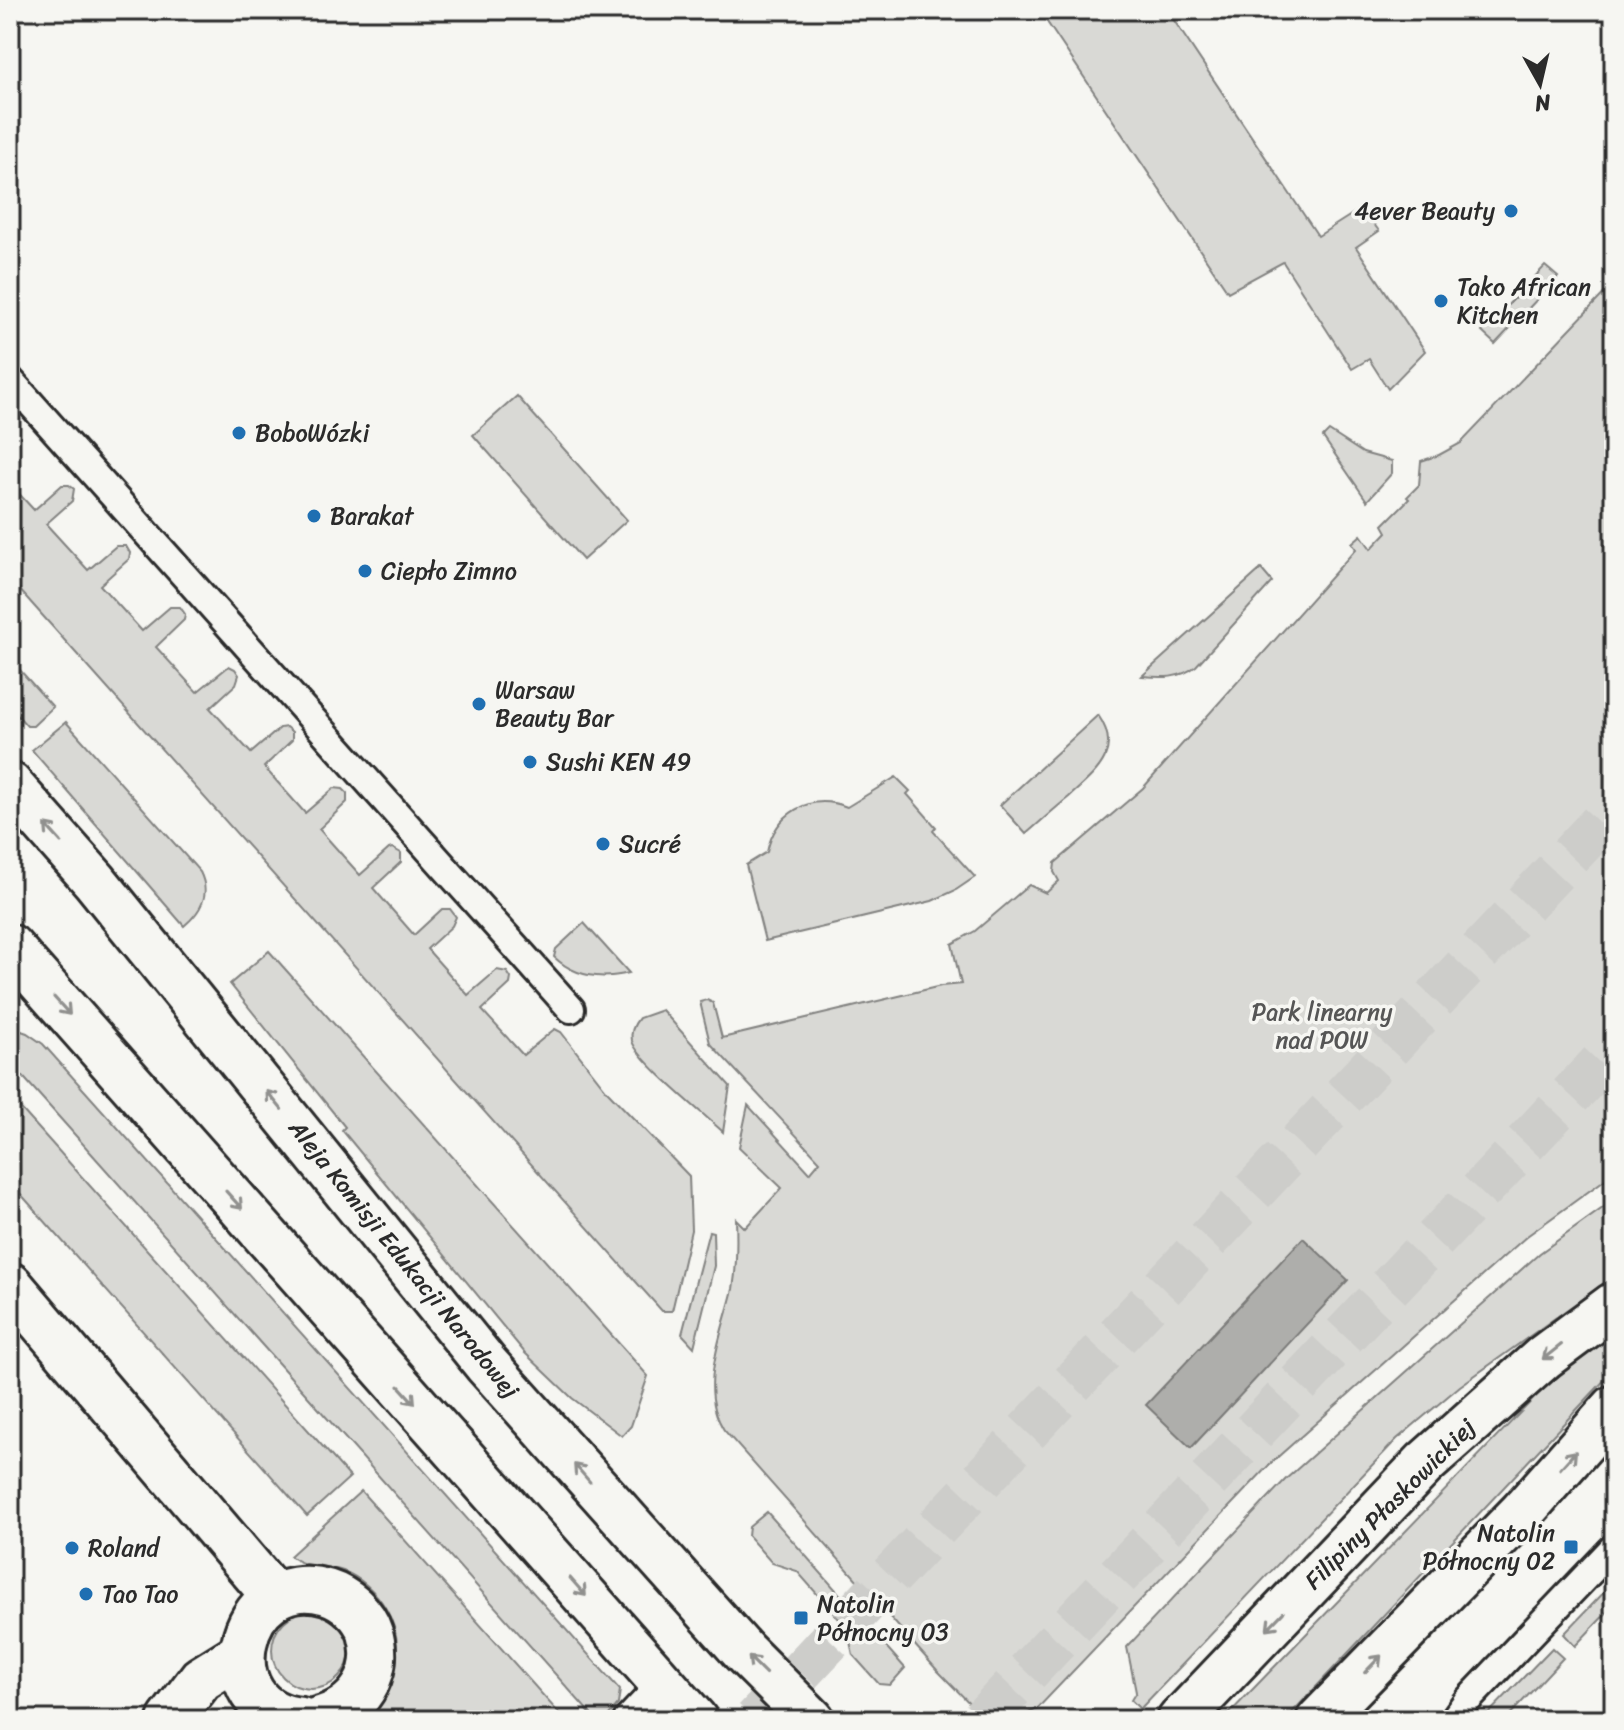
<svg xmlns="http://www.w3.org/2000/svg" width="1624" height="1730" viewBox="0 0 1624 1730" font-family="Sriracha,sans-serif">
<style>
.green{fill:#d9d9d5;stroke:#828280;stroke-width:2}
.water{fill:#aeaeab;stroke:#7a7a78;stroke-width:2}
.lines{fill:none;stroke-linecap:round;stroke-linejoin:round}
.motorway-tunnel{stroke:#cdcdca;stroke-width:44;stroke-dasharray:44 22;stroke-linecap:butt}
.service-casing{stroke:#2b2b2b;stroke-width:32}
.minor-casing{stroke:#2b2b2b;stroke-width:50}
.tertiary-casing{stroke:#2b2b2b;stroke-width:50}
.secondary-casing{stroke:#2b2b2b;stroke-width:50}
.service{stroke:#f6f6f2;stroke-width:26}
.minor{stroke:#f6f6f2;stroke-width:44}
.tertiary{stroke:#f6f6f2;stroke-width:44}
.secondary{stroke:#f6f6f2;stroke-width:44}
.oneway{stroke:#90908e}
.poi-dot{fill:#1f6fb2;stroke:#f6f6f2;stroke-width:3}
.labels{text-anchor:middle;stroke-width:7;stroke-linejoin:round;paint-order:stroke}
.poi-label{font-size:24px;fill:#2b2b2b;stroke:#f6f6f2;text-anchor:start}
.park-label{font-size:24px;fill:#565656;stroke:#f6f6f2}
.street-label{font-size:24px;fill:#2b2b2b;stroke:#f6f6f2}
</style>
<rect width="100%" height="100%" fill="#f6f6f2"/>
<filter id="ink" filterUnits="userSpaceOnUse"><feTurbulence type="fractalNoise" baseFrequency=".0125" numOctaves="2"/><feDisplacementMap in="SourceGraphic" scale="16" xChannelSelector="R" yChannelSelector="G"/><feConvolveMatrix kernelMatrix="1 2 1 2 8 2 1 2 1" color-interpolation-filters="sRGB"/></filter>
<g filter="url(#ink)">
<g class="green">
<path d="M1039,10H1167L1318,236L1362,208L1379,231L1356,247L1425,351L1388,389L1369,359L1352,369L1283,262L1228,292Z"/>
<path d="M1545,266L1558,277L1495,344L1482,332Z"/>
<path d="M1614,283V1173L1527,1236L1271,1463L1037,1709C1019,1718 1002,1725 982,1716L937,1670L724,1430C697,1388 723,1332 733,1289C737,1265 737,1243 736,1219L745,1228L782,1188L739,1147L748,1105L810,1173L820,1161L710,1043L700,1002L707,1000L713,1003L722,1038L941,986L961,984L952,944L975,931L1029,885L1046,893L1059,881L1054,872L1055,863L1143,788L1356,549L1352,543L1361,535L1371,549L1387,532L1383,525L1409,499L1407,497L1419,485L1421,461L1439,455L1461,443Z"/>
<path d="M517,396L627,520L583,560L473,435Z"/>
<path d="M1329,431L1363,453L1392,461V473L1367,501L1323,437Z"/>
<path d="M10,484L34,510L62,485H69L74,489L72,501L46,524L88,570L116,546H126L130,553L129,559L100,585L142,631L170,607H180L185,614L184,620L156,647L197,692L229,666L235,669L239,675L236,684L210,708L251,753L280,728L286,727L292,732V740L264,767L305,813L334,788L343,789L347,793V802L319,829L360,875L389,849L392,848L401,853V862L373,888L414,935L442,909H450L456,917L452,926L427,949L468,995L497,970L507,972L511,978L510,984L482,1010L523,1055L552,1031L555,1029L561,1032L608,1092L689,1176L691,1230L672,1311H662L10,579Z"/>
<path d="M1261,569L1272,582L1196,666C1180,679 1162,678 1142,676Z"/>
<path d="M10,659L53,707L33,726H27L10,707Z"/>
<path d="M1098,715C1124,752 1095,773 1069,797C1054,809 1040,822 1026,834L1000,805Z"/>
<path d="M66,722L200,872C211,894 202,911 184,926L32,750Z"/>
<path d="M896,777L910,791L907,794L936,827L933,831L975,877L956,890L932,901L765,941L746,865L767,852C775,814 809,792 847,807Z"/>
<path d="M584,923L629,973C601,980 575,977 554,957L556,949Z"/>
<path d="M269,951L648,1376L631,1426L622,1436L572,1398L525,1353L342,1130L345,1127L230,984Z"/>
<path d="M662,1010L730,1086L723,1132C705,1115 638,1061 632,1041C630,1032 634,1024 639,1018Z"/>
<path d="M10,1027L27,1033L43,1044L620,1690L618,1704L605,1720H596L10,1062Z"/>
<path d="M15,1102L350,1477L307,1516L10,1182V1103Z"/>
<path d="M1614,1200V1276L1460,1386L1397,1439L1140,1709L1131,1700L1136,1692L1127,1647L1286,1479L1540,1253Z"/>
<path d="M709,1231L713,1232L714,1266L694,1347L682,1334Z"/>
<path d="M1614,1335V1370L1285,1720H1223L1547,1385Z"/>
<path d="M361,1491L565,1720H363C373,1703 388,1684 394,1666C406,1628 378,1584 343,1571C324,1564 306,1569 290,1556Z"/>
<path d="M767,1512L905,1668L890,1685L879,1684L853,1655L847,1628L797,1571L772,1563L748,1536L749,1527Z"/>
<path d="M1614,1582V1605L1575,1646L1564,1634Z"/>
<circle cx="311" cy="1650" r="39"/>
<path d="M1552,1648L1563,1658L1505,1720H1482Z"/>
</g>
<path class="water" d="M1303,1238L1348,1280L1191,1448L1146,1405Z"/>
<g class="lines">
<g class="motorway-tunnel">
<path d="M755,1720L1614,809"/>
<path d="M982,1720L1614,1049"/>
</g>
<g class="service-casing">
<g id="service">
<path d="M10,380L571,1009"/>
<path d="M627,1720L662,1683"/>
<path d="M1453,1720L1466,1702L1614,1547"/>
</g>
</g>
<g class="minor-casing">
<g id="minor">
<path d="M10,1285L275,1597"/>
<path d="M170,1720L201,1679L241,1654"/>
<path d="M301,1720C206,1712 236,1565 327,1592C346,1598 364,1614 370,1633C382,1675 358,1710 317,1720"/>
</g>
</g>
<g class="tertiary-casing">
<g id="tertiary">
<path d="M10,785L95,881L486,1364L744,1652L812,1720"/>
<path d="M10,947L695,1720"/>
</g>
</g>
<g class="secondary-casing">
<g id="secondary">
<path d="M1180,1720L1425,1463L1544,1357L1614,1305"/>
<path d="M1319,1720L1522,1512L1614,1408"/>
</g>
</g>
<use href="#service" class="service"/>
<use href="#minor" class="minor"/>
<use href="#tertiary" class="tertiary"/>
<use href="#secondary" class="secondary"/>
</g>
<defs><path id="oneway-shaft" d="M-6 0H5M1.5-3L5.5 0L1.5 3" fill="none" stroke-width="1.6" stroke-linecap="round" stroke-linejoin="round" transform="scale(2)"/></defs>
<g class="oneway">
<use href="#oneway-shaft" transform="translate(53 833) rotate(-132)"/>
<use href="#oneway-shaft" transform="translate(62 1006) rotate(48)"/>
<use href="#oneway-shaft" transform="translate(274 1100) rotate(-129)"/>
<use href="#oneway-shaft" transform="translate(234 1200) rotate(48)"/>
<use href="#oneway-shaft" transform="translate(1552 1352) rotate(142)"/>
<use href="#oneway-shaft" transform="translate(407 1395) rotate(48)"/>
<use href="#oneway-shaft" transform="translate(1568 1460) rotate(-48)"/>
<use href="#oneway-shaft" transform="translate(582 1473) rotate(-131)"/>
<use href="#oneway-shaft" transform="translate(578 1587) rotate(49)"/>
<use href="#oneway-shaft" transform="translate(1275 1621) rotate(134)"/>
<use href="#oneway-shaft" transform="translate(1373 1664) rotate(-46)"/>
<use href="#oneway-shaft" transform="translate(757 1665) rotate(-135)"/>
</g>
</g>
<g class="poi-dot">
<circle cx="1511" cy="211" r="8"/>
<circle cx="1441" cy="301" r="8"/>
<circle cx="239" cy="433" r="8"/>
<circle cx="314" cy="516" r="8"/>
<circle cx="365" cy="571" r="8"/>
<circle cx="479" cy="704" r="8"/>
<circle cx="530" cy="762" r="8"/>
<circle cx="603" cy="844" r="8"/>
<rect x="1563" y="1539" width="16" height="16" rx="4"/>
<circle cx="72" cy="1548" r="8"/>
<circle cx="86" cy="1594" r="8"/>
<rect x="793" y="1610" width="16" height="16" rx="4"/>
</g>
<g class="labels">
<g class="poi-label">
<text x="1495" y="219" text-anchor="end">4ever Beauty</text>
<text x="1457" y="295">Tako African<tspan x="1457" dy="28">Kitchen</tspan></text>
<text x="255" y="441">BoboWózki</text>
<text x="330" y="524">Barakat</text>
<text x="381" y="579">Ciepło Zimno</text>
<text x="495" y="698">Warsaw<tspan x="495" dy="28">Beauty Bar</tspan></text>
<text x="546" y="770">Sushi KEN 49</text>
<text x="619" y="852">Sucré</text>
<text x="1555" y="1541" text-anchor="end">Natolin<tspan x="1555" dy="28">Północny 02</tspan></text>
<text x="88" y="1556">Roland</text>
<text x="102" y="1602">Tao Tao</text>
<text x="817" y="1612">Natolin<tspan x="817" dy="28">Północny 03</tspan></text>
</g>
<g class="park-label">
<text x="1322" y="1020">Park linearny<tspan x="1322" dy="28">nad POW</tspan></text>
</g>
<g class="street-label">
<text transform="translate(404 1259) rotate(51)" y="8">Aleja Komisji Edukacji Narodowej</text>
<text transform="translate(1390 1504) rotate(-45)" y="8">Filipiny Płaskowickiej</text>
</g>
</g>
<rect width="1624" height="1730" fill="none" stroke="#f6f6f2" stroke-width="40"/>
<rect x="20" y="20" width="1584" height="1690" fill="none" stroke="#2b2b2b" stroke-width="3" filter="url(#ink)"/>
<g transform="translate(1540 84) rotate(172)" stroke="#f6f6f2" stroke-width="6" paint-order="stroke">
<path d="M0-6L14 30L0 20L-14 30Z" fill="#2b2b2b"/>
<text y="-12" font-size="22" font-weight="bold" text-anchor="middle" fill="#2b2b2b">N</text>
</g>
</svg>
